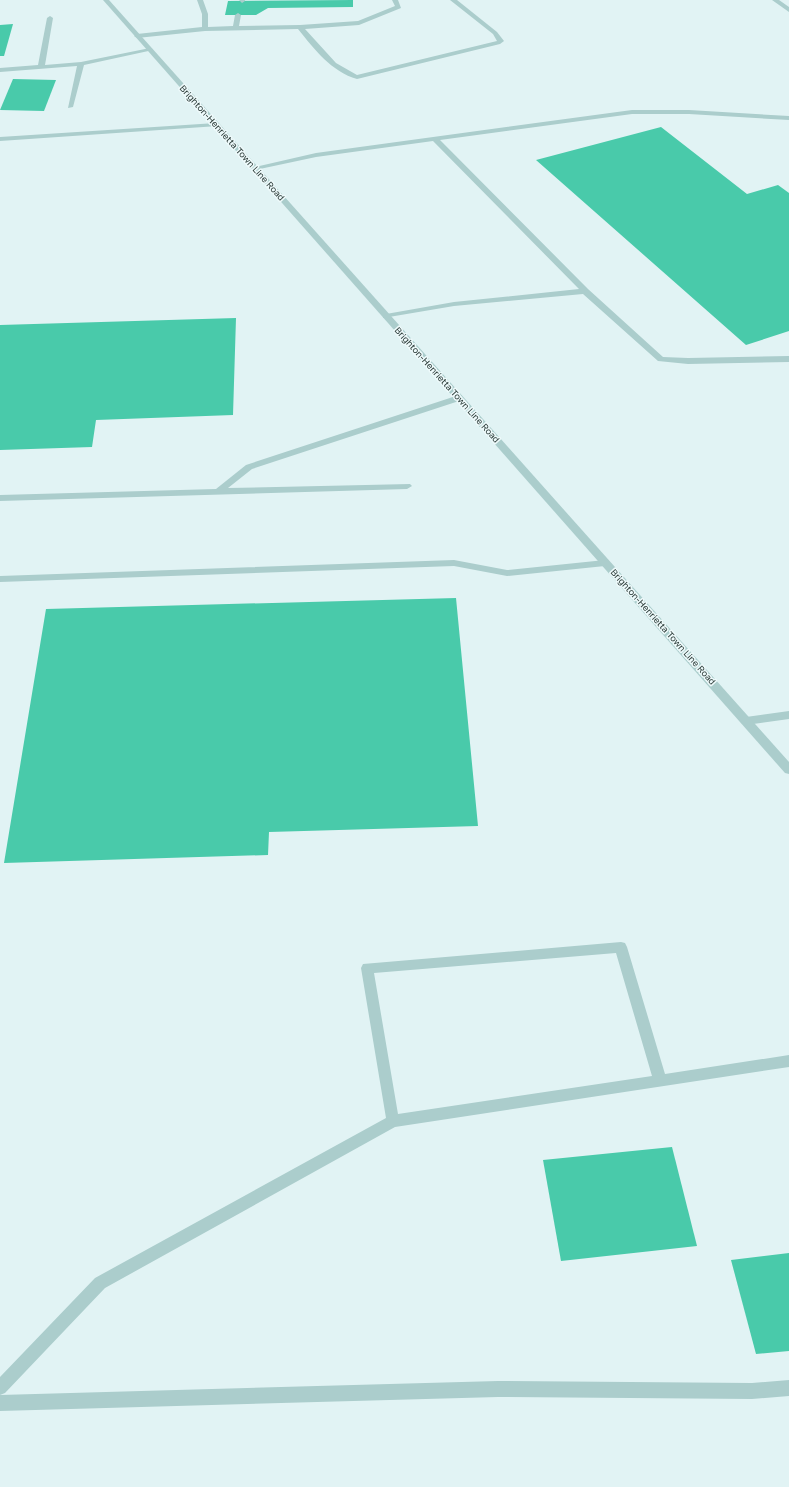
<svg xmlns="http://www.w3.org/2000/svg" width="789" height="1487" viewBox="0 0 789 1487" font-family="'Golos Text',sans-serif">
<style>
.building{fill:#49caaa}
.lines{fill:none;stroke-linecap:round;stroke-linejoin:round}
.service{fill:#abcdcc;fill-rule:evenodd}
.minor{fill:#abcdcc;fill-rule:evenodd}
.tertiary{fill:#abcdcc;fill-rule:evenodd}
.labels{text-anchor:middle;stroke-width:3;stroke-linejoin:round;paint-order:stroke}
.far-street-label{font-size:9px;fill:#2b3b38;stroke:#eefafb}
</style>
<rect width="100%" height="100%" fill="#e1f3f4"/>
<g class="building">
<path d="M353,0V7L268,8L256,15H225L228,1Z"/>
<path d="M13,24L4,56H0V25Z"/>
<path d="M13,79L56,80L44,111L0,110Z"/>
<path d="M661,127L747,194L778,185L789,193V331L746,345L536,160Z"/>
<path d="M236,318L233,415L96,420L92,447L0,450V325Z"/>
<path d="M456,598L478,826L269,832L268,855L4,863L46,609Z"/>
<path d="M672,1147L697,1246L561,1261L543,1160Z"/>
<path d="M789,1253V1351L756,1354L731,1260Z"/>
</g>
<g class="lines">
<g class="service">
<path d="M197,0H203L208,14V27L233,26L235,15L238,13L241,15L239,26L300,25L358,21L395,6L392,0H398L401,8L359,25L305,29L336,63L357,75L497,41L493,34L450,0H457L497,32L504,41L500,44L357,79C332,72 314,49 298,29L205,31L137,38L134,36L137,34L202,27V14Z"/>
<path d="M239,0H245V1L242,3Z"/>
<path d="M772,0H779L789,7V12Z"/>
<path d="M50,16L53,18L45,65L81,62L150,48L153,50L84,65L73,107L68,108L77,66L0,72V68L38,65L47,18Z"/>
<path d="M632,110H689L789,116V120L689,114H632L440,140L588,289L663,357L688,358L789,356V362L688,364L658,361L583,294L454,306L383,318V314H386L454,302L579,289L433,141L316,157L255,170L251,168L316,153Z"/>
<path d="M216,123L218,124V126L0,141V137Z"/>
<path d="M459,395L463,398L462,400L252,469L228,488L410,484L412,486L407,489L0,501V495L216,489L246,465Z"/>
<path d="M454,560L507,570L605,560L610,563L605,566L507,576L454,566L0,582V576Z"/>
<path d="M621,942L625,943L627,947L665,1074L789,1055V1067L395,1127L105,1288L5,1393L0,1395L498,1381L752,1383L789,1380V1396L752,1399L498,1397L0,1411V1377L95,1278L386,1118L361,968L363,964ZM616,953L652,1076L398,1114L374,973Z"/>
</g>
<path class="minor" d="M789,711V719L746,725L741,721L746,717Z"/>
<path class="tertiary" d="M103,0H109L789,762V774L785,773Z"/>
</g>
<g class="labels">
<g class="far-street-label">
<text transform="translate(232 143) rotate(48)" y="3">Brighton-Henrietta Town Line Road</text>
<text transform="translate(447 385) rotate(48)" y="3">Brighton-Henrietta Town Line Road</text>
<text transform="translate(663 627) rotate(48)" y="3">Brighton-Henrietta Town Line Road</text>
</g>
</g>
</svg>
